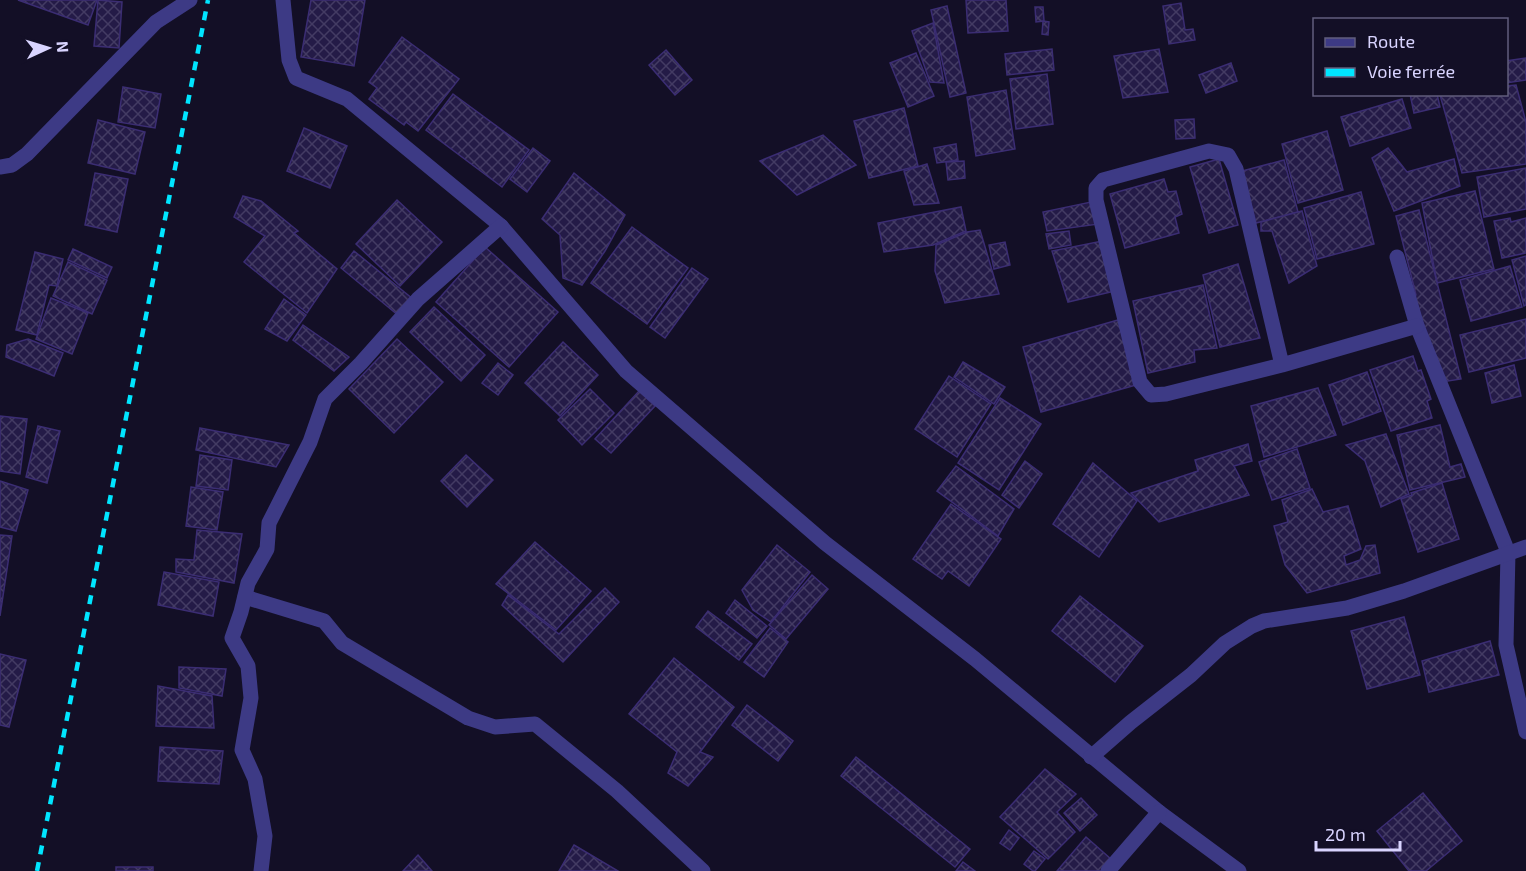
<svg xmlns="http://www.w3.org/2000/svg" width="1526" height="871" viewBox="0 0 1526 871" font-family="'Exo 2',sans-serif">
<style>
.building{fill:url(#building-cross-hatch);stroke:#3b2d73;stroke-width:1.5}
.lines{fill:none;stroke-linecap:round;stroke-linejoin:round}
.street{stroke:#3d3a85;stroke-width:15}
.rail{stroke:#00e5ff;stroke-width:4.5;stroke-dasharray:9 8;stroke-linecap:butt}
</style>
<defs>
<pattern id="building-cross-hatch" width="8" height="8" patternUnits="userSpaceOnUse" patternTransform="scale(1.5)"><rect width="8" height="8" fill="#241b47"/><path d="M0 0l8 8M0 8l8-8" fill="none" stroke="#433b63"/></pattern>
</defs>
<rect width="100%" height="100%" fill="#130f26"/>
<g class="building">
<path d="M18,0H97L88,25Z"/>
<path d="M98,0L122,2L119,48L94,46Z"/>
<path d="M311,0H365L354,66L301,57Z"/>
<path d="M966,0H1006L1008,31L968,33Z"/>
<path d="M1181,3L1185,30L1193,29L1195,40L1169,44L1163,6Z"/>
<path d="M947,6L966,93L950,97L931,10Z"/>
<path d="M1035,7H1043L1044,21L1036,22Z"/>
<path d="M1043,21L1049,22L1048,35L1042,34Z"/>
<path d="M933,23L944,83L930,82L912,31Z"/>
<path d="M402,37L459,79L418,131L406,122L404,125L369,99L377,88L369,82Z"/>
<path d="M1052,49L1054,70L1007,75L1005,54Z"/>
<path d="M1159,49L1168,92L1123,98L1114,56Z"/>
<path d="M666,50L692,80L675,95L649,65Z"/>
<path d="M916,53L934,96L908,107L890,63Z"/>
<path d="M1526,58V80L1506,83V61Z"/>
<path d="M1231,63L1237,81L1206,93L1199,75Z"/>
<path d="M1047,74L1053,124L1016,129L1010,79Z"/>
<path d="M1516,85L1526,122V164L1462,173L1440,95L1506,94V86Z"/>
<path d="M123,87L161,94L155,128L118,122Z"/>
<path d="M1006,90L1015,149L976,156L967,97Z"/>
<path d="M453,94L529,150L502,187L426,130Z"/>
<path d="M1410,94H1437L1440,107L1414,113Z"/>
<path d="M1402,99L1411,128L1350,146L1341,117Z"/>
<path d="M904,108L918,166L869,178L854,121Z"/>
<path d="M1194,119L1195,138L1176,139L1175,120Z"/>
<path d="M98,120L145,132L135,174L88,163Z"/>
<path d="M304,128L347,146L330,188L287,171Z"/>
<path d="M1327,131L1343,190L1298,203L1282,144Z"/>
<path d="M823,135L856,165L797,195L760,161Z"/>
<path d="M956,144L958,160L937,163L934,148Z"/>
<path d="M533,148L550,161L527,192L510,179Z"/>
<path d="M1388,148L1407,172L1454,159L1460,186L1394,211L1372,158Z"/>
<path d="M1219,159L1238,225L1209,233L1190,167Z"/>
<path d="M1284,160L1298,212L1256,223L1242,171Z"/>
<path d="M964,161L965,178L948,180L946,162Z"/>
<path d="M927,164L939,203L914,205L904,171Z"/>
<path d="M1526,168V209L1484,217L1477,177Z"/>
<path d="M95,173L128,179L117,232L85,225Z"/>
<path d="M574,173L625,215L605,251L582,285L563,278L560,235L542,219Z"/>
<path d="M1164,179L1168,192L1176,191L1182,214L1175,217L1179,233L1125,248L1110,194Z"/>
<path d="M1475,191L1494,269L1437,283L1422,203Z"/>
<path d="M1361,192L1374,244L1317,259L1304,208Z"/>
<path d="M243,196L261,201L298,231L294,233L337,269L307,313L244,262L265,236L234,217Z"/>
<path d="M397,200L442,242L400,286L356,244Z"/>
<path d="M1091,202L1099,224L1047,231L1043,212Z"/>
<path d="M961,207L966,231L933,245L884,252L878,223Z"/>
<path d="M1419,210L1461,379L1442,382L1413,296L1416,295L1396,216Z"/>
<path d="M1302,211L1317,266L1289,283L1272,231H1261V222Z"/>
<path d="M1510,218L1511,222L1526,218V253L1502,258L1494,221Z"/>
<path d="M632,227L688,268L647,324L591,283Z"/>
<path d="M980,230L999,294L945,303L935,271L936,245L967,232Z"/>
<path d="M1069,231L1071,245L1049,249L1046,234Z"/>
<path d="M1102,241L1115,291L1068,302L1052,251Z"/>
<path d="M1005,242L1010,265L994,269L989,245Z"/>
<path d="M485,247L558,312L509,367L436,302Z"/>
<path d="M73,249L112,267L107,278L68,260Z"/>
<path d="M354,251L413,299L399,316L341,268Z"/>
<path d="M35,252L63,259L57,286L49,285L37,335L16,330Z"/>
<path d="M1526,256V305L1524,306L1512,260Z"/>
<path d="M68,262L107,280L92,314L53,296Z"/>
<path d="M1238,264L1260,338L1220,347L1203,275Z"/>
<path d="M1510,266L1522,307L1471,321L1460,280Z"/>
<path d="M692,268L708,279L665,338L650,327Z"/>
<path d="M1203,285L1217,348L1194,350L1195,362L1148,373L1133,301Z"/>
<path d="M51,298L88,313L72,354L36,339Z"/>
<path d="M284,299L306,315L287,341L265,329Z"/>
<path d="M434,307L485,355L461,381L410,332Z"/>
<path d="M1526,319V358L1469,372L1460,335Z"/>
<path d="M1118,320L1136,385L1041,412L1023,347Z"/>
<path d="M303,325L349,357L334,371L293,340Z"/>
<path d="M28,339L63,353L54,376L6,357L7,345Z"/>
<path d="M397,339L443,382L394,433L349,389Z"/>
<path d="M563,342L598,375L560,416L525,383Z"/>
<path d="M1413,356L1418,371L1421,370L1431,399L1427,401L1432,418L1391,431L1370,370Z"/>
<path d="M963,362L1005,387L994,404L954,377Z"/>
<path d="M498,363L513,375L498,395L482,383Z"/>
<path d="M1514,365L1521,396L1492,403L1485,373Z"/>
<path d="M1367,372L1381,411L1343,425L1329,385Z"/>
<path d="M949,376L991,404L957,457L915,429Z"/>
<path d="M1318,388L1336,435L1264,457L1251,406Z"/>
<path d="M590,389L614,413L582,445L558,420Z"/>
<path d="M639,391L655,406L611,453L595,439Z"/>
<path d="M1000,398L1041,424L999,490L958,463Z"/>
<path d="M0,416L27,419L20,474L0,471Z"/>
<path d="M1440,425L1450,467L1461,464L1465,477L1410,490L1397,435Z"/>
<path d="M38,426L60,431L47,483L26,477Z"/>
<path d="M200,428L289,445L276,467L196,450Z"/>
<path d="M1386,434L1409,494L1381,507L1365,461L1346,445Z"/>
<path d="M1248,444L1252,461L1234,466L1249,495L1159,522L1131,493L1198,471L1195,460Z"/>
<path d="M1297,449L1310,488L1272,500L1259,462Z"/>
<path d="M200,455L232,460L228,490L196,486Z"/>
<path d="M466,455L493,480L467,507L441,481Z"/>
<path d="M1025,461L1042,474L1019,508L1002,495Z"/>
<path d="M1093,463L1137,501L1099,557L1053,524Z"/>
<path d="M956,466L1014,509L998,536L937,491Z"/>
<path d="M0,481L28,490L16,531L0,527Z"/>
<path d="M1442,483L1459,539L1418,552L1401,499L1412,495L1411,493Z"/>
<path d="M191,487L223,492L217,530L186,526Z"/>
<path d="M1312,489L1323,512L1348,506L1361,549L1344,556L1346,565L1360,560L1366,546L1375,545L1380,573L1307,593L1285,565L1274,526L1288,522L1282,500Z"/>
<path d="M951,504L1001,539L969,586L948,571L942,579L913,559Z"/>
<path d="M197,530L242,534L234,583L176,572V559L194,560Z"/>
<path d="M0,535L12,536L0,616Z"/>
<path d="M535,542L591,591L556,630L496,584Z"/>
<path d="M777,545L810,572L771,622L753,610L742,590Z"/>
<path d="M164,572L219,582L213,616L158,605Z"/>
<path d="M812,575L828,589L786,639L769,625Z"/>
<path d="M605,588L619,602L563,662L502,605L508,595L559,634Z"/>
<path d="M1080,596L1143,646L1115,682L1052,631Z"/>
<path d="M735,600L767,626L757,638L726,613Z"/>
<path d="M708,611L752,644L739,660L696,627Z"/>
<path d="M1404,617L1420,675L1367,689L1351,631Z"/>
<path d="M770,628L788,642L764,677L744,662Z"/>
<path d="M1490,641L1499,675L1429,692L1422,661Z"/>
<path d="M0,654L26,660L9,727L0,725Z"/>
<path d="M674,658L734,707L700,752L713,757L688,786L668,773L677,752L629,714Z"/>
<path d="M179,667L226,669L222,696L179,688Z"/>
<path d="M158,686L212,696L214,728L156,726Z"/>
<path d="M747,705L793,741L778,761L732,725Z"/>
<path d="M160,747L223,751L219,784L158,781Z"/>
<path d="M856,757L970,849L955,867L841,776Z"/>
<path d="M1045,769L1076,794L1057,812L1075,832L1048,859L1000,817Z"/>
<path d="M1423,793L1462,841L1426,871H1409L1377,831Z"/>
<path d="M1081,798L1097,815L1080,831L1064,813Z"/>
<path d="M1009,830L1019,838L1010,850L1000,843Z"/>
<path d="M1086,837L1111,859L1101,871H1057Z"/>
<path d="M574,845L618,871H559Z"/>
<path d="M1034,851L1045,859L1035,871H1033L1024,864Z"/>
<path d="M418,855L432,871H403Z"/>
<path d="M963,862L975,871H956Z"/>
<rect x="116" y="867" width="37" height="4"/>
</g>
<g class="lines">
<g class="street">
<path d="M283,0L289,60L296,78L347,99L501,226L626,371L825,543L975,659L1159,812L1239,871"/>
<path d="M0,167L12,165L27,154L156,22L190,0"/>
<path d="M1397,257L1417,326L1508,552L1506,645L1526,732"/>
<path d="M1282,365L1236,169L1228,155L1209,151L1103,180L1096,188V200L1140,382L1151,395L1166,394L1282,365L1417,326"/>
<path d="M245,597L324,621L342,643L468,718L495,727L535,724L617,791L703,871"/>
<path d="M1091,757L1131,722L1191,675L1225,643L1252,626L1264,621L1347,608L1404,591L1526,547"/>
<path d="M261,871L265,836L255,779L242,750L251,698L248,666L232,638L241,612L248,583L267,549L269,523L310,442L325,399L361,363L418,299L501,226"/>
<path d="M1108,871L1159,812"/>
</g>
<path class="rail" d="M37,871L208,0"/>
</g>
<rect x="1313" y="18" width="195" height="78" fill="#130f26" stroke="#625e7d" stroke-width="1.5"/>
<rect x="1325" y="38" width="30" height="9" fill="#3d3a85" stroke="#625e7d" stroke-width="1.5"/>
<text x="1367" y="48" font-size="18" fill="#d9d4ff">Route</text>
<rect x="1325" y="68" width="30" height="9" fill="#00e5ff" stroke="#625e7d" stroke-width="1.5"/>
<text x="1367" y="78" font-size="18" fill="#d9d4ff">Voie ferrée</text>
<g transform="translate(48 48) rotate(86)" stroke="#130f26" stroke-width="4.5" paint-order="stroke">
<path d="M0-4.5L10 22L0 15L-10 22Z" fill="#d9d4ff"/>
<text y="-9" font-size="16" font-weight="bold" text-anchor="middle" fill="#d9d4ff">N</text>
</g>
<path d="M1316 841v9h84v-9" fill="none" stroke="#d9d4ff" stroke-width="3"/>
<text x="1325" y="841" font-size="18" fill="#d9d4ff" stroke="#130f26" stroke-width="4.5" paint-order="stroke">20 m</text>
</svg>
